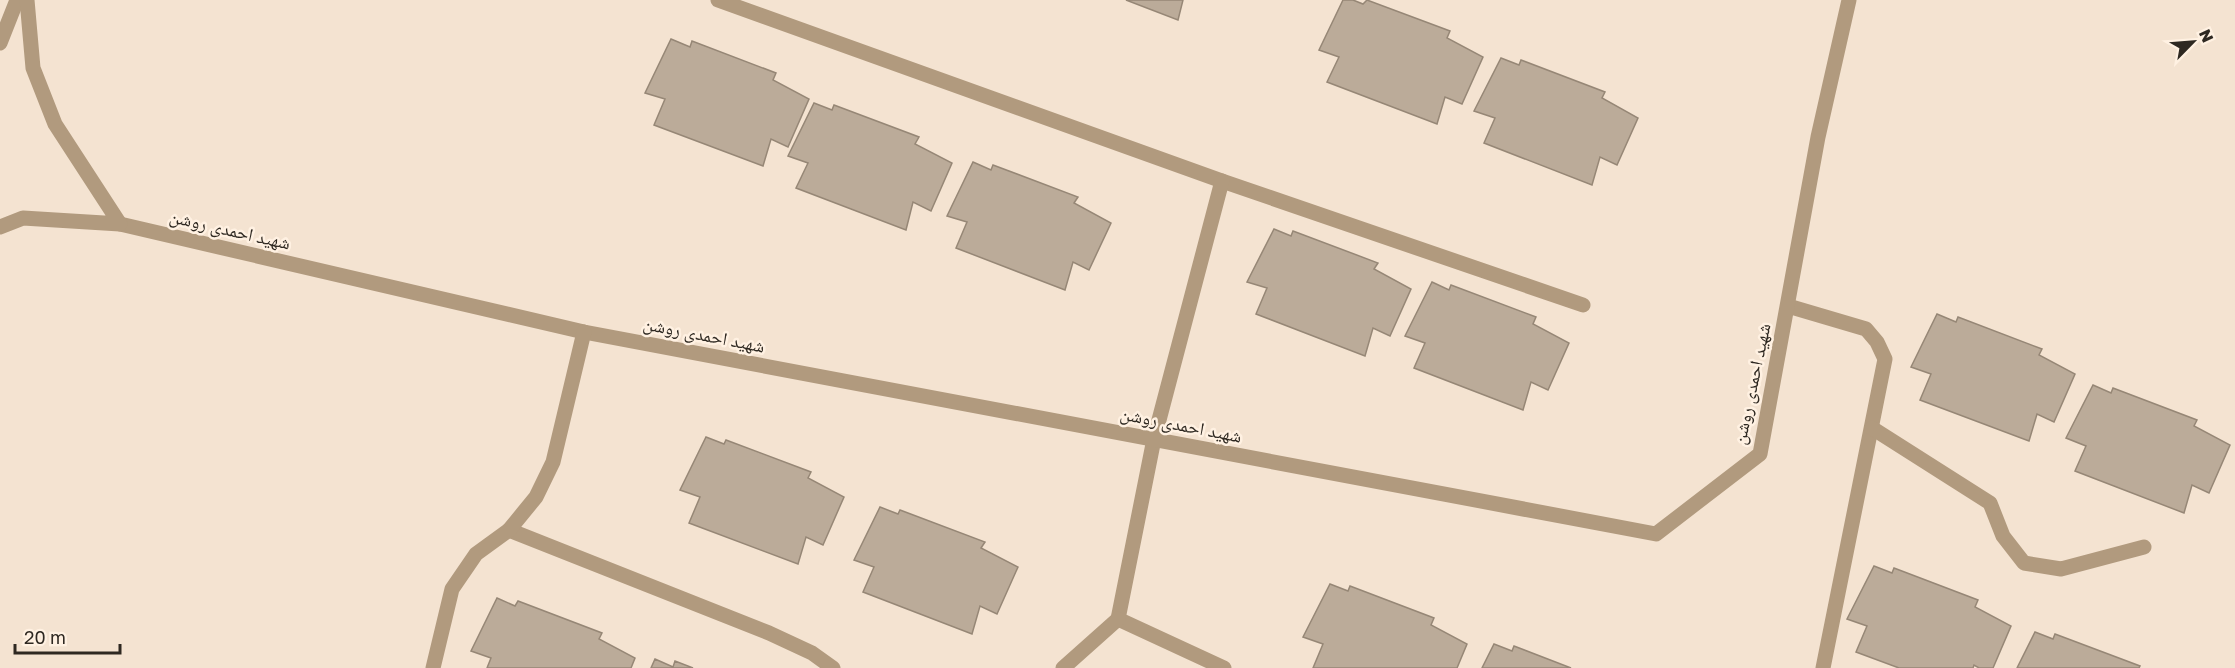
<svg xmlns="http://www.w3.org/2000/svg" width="2235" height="668" viewBox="0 0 2235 668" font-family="'Golos Text','Noto Naskh Arabic',sans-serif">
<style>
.building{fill:#bbab99;stroke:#968776;stroke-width:1.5}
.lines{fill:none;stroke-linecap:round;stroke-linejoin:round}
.lane{stroke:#b19a7e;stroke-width:15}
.street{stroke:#b19a7e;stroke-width:15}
.labels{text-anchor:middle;stroke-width:5;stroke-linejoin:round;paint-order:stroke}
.street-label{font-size:18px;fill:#2e2821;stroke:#fff1e2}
</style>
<rect width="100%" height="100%" fill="#f4e3d1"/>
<g class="building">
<path d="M1126,0H1183L1178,20Z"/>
<path d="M1343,0H1353L1363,4L1367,0L1450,31L1447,38L1483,57L1462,104L1445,97L1437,124L1327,82L1339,57L1319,50Z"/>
<path d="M671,39L690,47L692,41L776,73L773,80L809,99L788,147L771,139L763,166L654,125L665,99L645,93Z"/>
<path d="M1501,58L1519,65L1521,60L1605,92L1602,98L1638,118L1617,165L1600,157L1592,185L1484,143L1495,118L1474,111Z"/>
<path d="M814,103L832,110L834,105L919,137L915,144L952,163L931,211L913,202L906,230L796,188L808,163L788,156Z"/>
<path d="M973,162L991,170L993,165L1078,197L1074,203L1111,223L1089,270L1073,262L1065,290L956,248L967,222L947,216Z"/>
<path d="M1274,229L1291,236L1293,231L1378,263L1374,269L1411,289L1390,336L1373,328L1365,356L1256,314L1267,288L1247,282Z"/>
<path d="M1432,282L1449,290L1451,285L1536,317L1533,324L1569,343L1548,390L1531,382L1523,410L1414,368L1425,343L1405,336Z"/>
<path d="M1937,314L1956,322L1958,317L2042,349L2039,355L2075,374L2054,422L2037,414L2029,441L1920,400L1931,374L1911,367Z"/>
<path d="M2093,385L2111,393L2113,388L2197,420L2194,426L2230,445L2209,493L2192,485L2184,513L2075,471L2086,446L2066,438Z"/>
<path d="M706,437L724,444L726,440L811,472L808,478L844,497L823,545L806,537L798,564L689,523L700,497L680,490Z"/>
<path d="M880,507L898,514L900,510L985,542L981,548L1018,567L997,614L980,606L972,634L863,592L874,567L854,560Z"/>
<path d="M1874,566L1892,573L1894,568L1978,600L1975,607L2011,626L1993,668H1979L1974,665L1973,668H1899L1856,652L1867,626L1847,619Z"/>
<path d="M1330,584L1348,591L1350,586L1434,618L1431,625L1467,644L1457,668H1313L1323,644L1303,637Z"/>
<path d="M497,598L515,606L518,601L602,633L599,639L635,658L631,668H487L491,658L471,651Z"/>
<path d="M2035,632L2053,639L2055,634L2140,666L2139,668H2017Z"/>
<path d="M1494,644L1512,651L1514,646L1571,668H1482Z"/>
<path d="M655,659L673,667L675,661L693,668H651Z"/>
</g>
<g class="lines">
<g class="lane">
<path d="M718,0L1222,181L1583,305"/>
<path d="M1222,181L1154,439L1118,619L1224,668"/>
<path d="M1788,306L1866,329L1877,342L1885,359L1823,668"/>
<path d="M1872,428L1990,503L2003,536L2024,563L2061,569L2144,547"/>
<path d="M1063,668L1118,619"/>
</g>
<g class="street">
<path d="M0,43L17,0"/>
<path d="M120,224L584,332L1656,534L1760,454L1818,137L1849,0"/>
<path d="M0,227L23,218L120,224L55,124L33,68L27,0"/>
<path d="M509,530L769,633L812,653L833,668"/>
<path d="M433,668L452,589L476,554L509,530L536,497L553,462L584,332"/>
</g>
</g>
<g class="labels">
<g class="street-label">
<text transform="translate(230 230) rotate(13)" y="6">شهید احمدی روشن</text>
<text transform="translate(704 335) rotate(11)" y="6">شهید احمدی روشن</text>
<text transform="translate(1752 384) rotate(-78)" y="6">شهید احمدی روشن</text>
<text transform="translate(1181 425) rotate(11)" y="6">شهید احمدی روشن</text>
</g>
</g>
<g transform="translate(2193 42) rotate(65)" stroke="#fff1e2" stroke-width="4.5" paint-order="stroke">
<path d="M0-4.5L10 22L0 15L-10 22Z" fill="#2e2821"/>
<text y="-9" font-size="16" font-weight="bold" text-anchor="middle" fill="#2e2821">N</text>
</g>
<path d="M15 644v9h105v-9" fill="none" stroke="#2e2821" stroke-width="3"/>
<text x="24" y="644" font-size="18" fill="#2e2821" stroke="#fff1e2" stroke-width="4.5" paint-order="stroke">20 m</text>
</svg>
